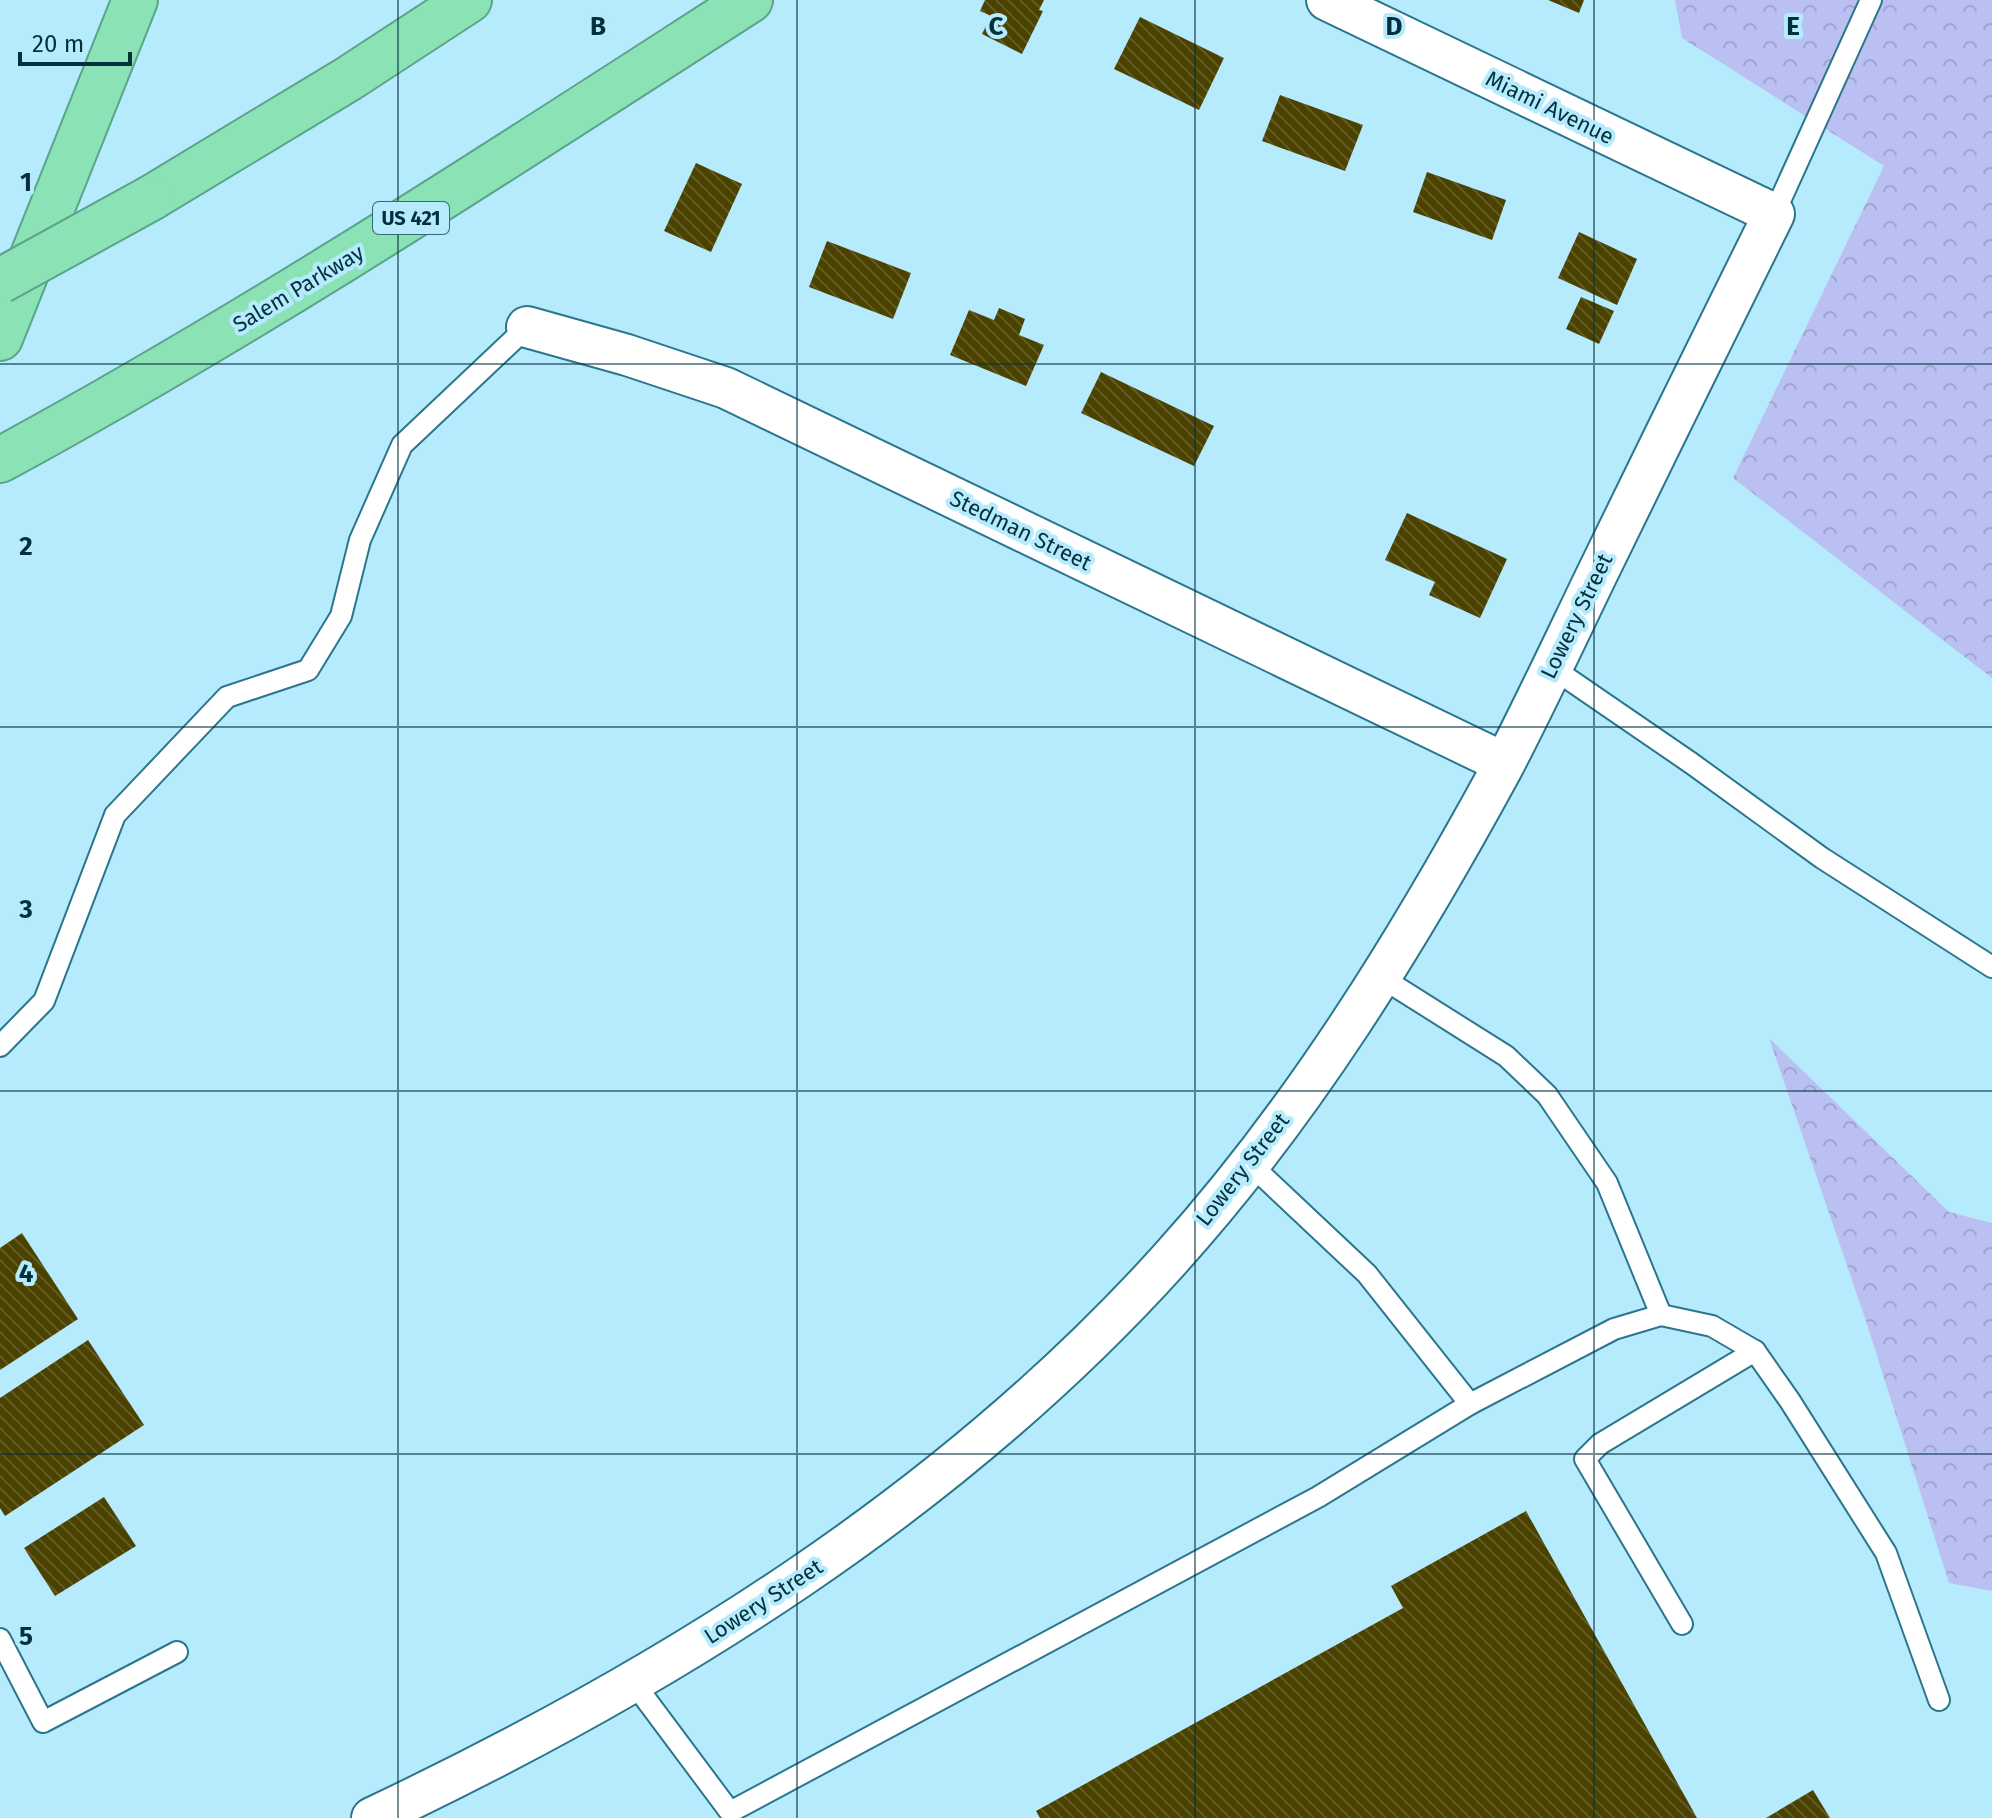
<svg xmlns="http://www.w3.org/2000/svg" width="1992" height="1818" viewBox="0 0 1992 1818" font-family="'Fira Sans',sans-serif">
<style>
.forest{fill:url(#forest-crowns)}
.building{fill:url(#building-back-hatch)}
.lines{fill:none;stroke-linecap:round;stroke-linejoin:round}
.lane-casing{stroke:#2b768c;stroke-width:24}
.street-casing{stroke:#2b768c;stroke-width:44}
.highway-casing{stroke:#5ba48b;stroke-width:48}
.lane{stroke:#fff;stroke-width:20}
.street{stroke:#fff;stroke-width:40}
.highway{stroke:#8be2b5;stroke-width:44}
.highway-bridge-casing{stroke:#5ba48b;stroke-width:48;stroke-linecap:butt}
.highway-bridge{stroke:#8be2b5;stroke-width:44}
.grid{fill:none;stroke:#03303c;stroke-width:2;stroke-opacity:0.55}
.labels{text-anchor:middle;stroke-width:8;stroke-linejoin:round;paint-order:stroke}
.shield{fill:#b5ebfd;stroke:#386876;stroke-width:2}
.shield-label{font-size:20px;font-weight:bold;fill:#03303c}
.street-label{font-size:22px;fill:#03303c;stroke:#b5ebfd}
.grid-label{font-size:26px;text-anchor:middle;font-weight:bold;fill:#03303c;stroke:#b5ebfd;stroke-width:8;stroke-linejoin:round;paint-order:stroke}
</style>
<defs>
<pattern id="forest-crowns" width="20" height="18" patternUnits="userSpaceOnUse" patternTransform="scale(2)"><rect width="20" height="18" fill="#bbc0f3"/><path d="M2 6a3 3 0 1 1 6 0M12 15a3 3 0 1 1 6 0" fill="none" stroke="#9fa5d1"/></pattern>
<pattern id="building-back-hatch" width="6" height="6" patternUnits="userSpaceOnUse" patternTransform="scale(2)"><rect width="6" height="6" fill="#4b4200"/><path d="M-1 5l2 2M0 0l6 6M5-1l2 2" fill="none" stroke="#605b27"/></pattern>
</defs>
<rect width="100%" height="100%" fill="#b5ebfd"/>
<g class="forest">
<path d="M1675,0H1992V678L1733,478L1884,166L1682,38Z"/>
<path d="M1769,1038L1949,1212L1992,1223V1591L1949,1583L1865,1318Z"/>
</g>
<g class="building">
<path d="M985,0H1044L1039,10L1043,11L1022,54L982,34L991,16L980,11Z"/>
<path d="M1548,0H1584L1579,13Z"/>
<path d="M1140,17L1224,58L1199,110L1114,69Z"/>
<path d="M1280,95L1363,125L1345,171L1262,141Z"/>
<path d="M696,163L742,184L711,252L664,231Z"/>
<path d="M1427,172L1506,200L1492,240L1413,212Z"/>
<path d="M1579,232L1637,259L1617,305L1558,278Z"/>
<path d="M827,241L911,273L893,319L809,287Z"/>
<path d="M1581,297L1614,311L1599,344L1566,329Z"/>
<path d="M999,308L1025,319L1019,335L1044,345L1026,386L950,355L969,310L994,320Z"/>
<path d="M1101,372L1214,426L1194,466L1081,413Z"/>
<path d="M1407,513L1507,559L1480,618L1429,595L1435,582L1385,560Z"/>
<path d="M22,1233L78,1319L0,1370V1248Z"/>
<path d="M88,1340L144,1425L5,1516L0,1508V1398Z"/>
<path d="M104,1497L136,1546L55,1596L24,1548Z"/>
<path d="M1526,1511L1697,1818H1040L1036,1811L1403,1608L1391,1586Z"/>
<path d="M1813,1790L1830,1818H1766Z"/>
</g>
<g class="lines">
<g class="lane-casing">
<g id="lane">
<path d="M1774,214L1871,0"/>
<path d="M1551,667L1691,763L1822,858L1992,967"/>
<path d="M1379,976L1506,1056L1547,1095L1607,1183L1661,1315"/>
<path d="M0,1046L44,1001L115,815L227,697L308,670L341,616L360,540L402,445L527,327"/>
<path d="M1470,1404L1614,1329L1661,1315L1712,1326L1755,1351L1790,1401L1886,1553L1939,1700"/>
<path d="M1682,1624L1585,1459L1600,1444L1755,1351"/>
<path d="M0,1639L43,1722L177,1652"/>
<path d="M633,1682L730,1812L1318,1497L1470,1404L1367,1274L1249,1163"/>
</g>
</g>
<g class="street-casing">
<g id="street">
<path d="M527,327L627,355L726,388L1504,763"/>
<path d="M372,1818C666,1679 950,1503 1170,1259C1302,1113 1408,941 1502,768C1536,703 1567,636 1599,570C1657,451 1715,333 1774,214L1327,0"/>
</g>
</g>
<g class="highway-casing">
<g id="highway">
<path d="M151,198L348,79L469,0"/>
<path d="M0,338L135,0"/>
<path d="M0,460C258,320 503,159 750,0"/>
</g>
</g>
<use href="#lane" class="lane"/>
<use href="#street" class="street"/>
<use href="#highway" class="highway"/>
<g class="highway-bridge-casing">
<path id="highway-bridge" d="M0,281L151,198"/>
</g>
<use href="#highway-bridge" class="highway-bridge"/>
</g>
<path class="grid" d="M398,0V1818M797,0V1818M1195,0V1818M1594,0V1818M0,364H1992M0,727H1992M0,1091H1992M0,1454H1992"/>
<g class="labels">
<rect class="shield" x="373" y="202" width="76" height="32" rx="6"/>
<g class="shield-label">
<text x="411" y="225">US 421</text>
</g>
<g class="street-label">
<text transform="translate(1550 107) rotate(26)" y="8">Miami Avenue</text>
<text transform="translate(298 288) rotate(-31)" y="8">Salem Parkway</text>
<text transform="translate(1021 530) rotate(26)" y="8">Stedman Street</text>
<text transform="translate(1576 616) rotate(-64)" y="8">Lowery Street</text>
<text transform="translate(1242 1169) rotate(-52)" y="8">Lowery Street</text>
<text transform="translate(763 1601) rotate(-33)" y="8">Lowery Street</text>
</g>
</g>
<g class="grid-label">
<text x="598" y="35">B</text>
<text x="996" y="35">C</text>
<text x="1394" y="35">D</text>
<text x="1793" y="35">E</text>
<text x="26" y="191">1</text>
<text x="26" y="555">2</text>
<text x="26" y="918">3</text>
<text x="26" y="1282">4</text>
<text x="26" y="1645">5</text>
</g>
<path d="M20 52v12h110v-12" fill="none" stroke="#03303c" stroke-width="4"/>
<text x="32" y="52" font-size="24" fill="#03303c" stroke="#b5ebfd" stroke-width="6" paint-order="stroke">20 m</text>
</svg>
